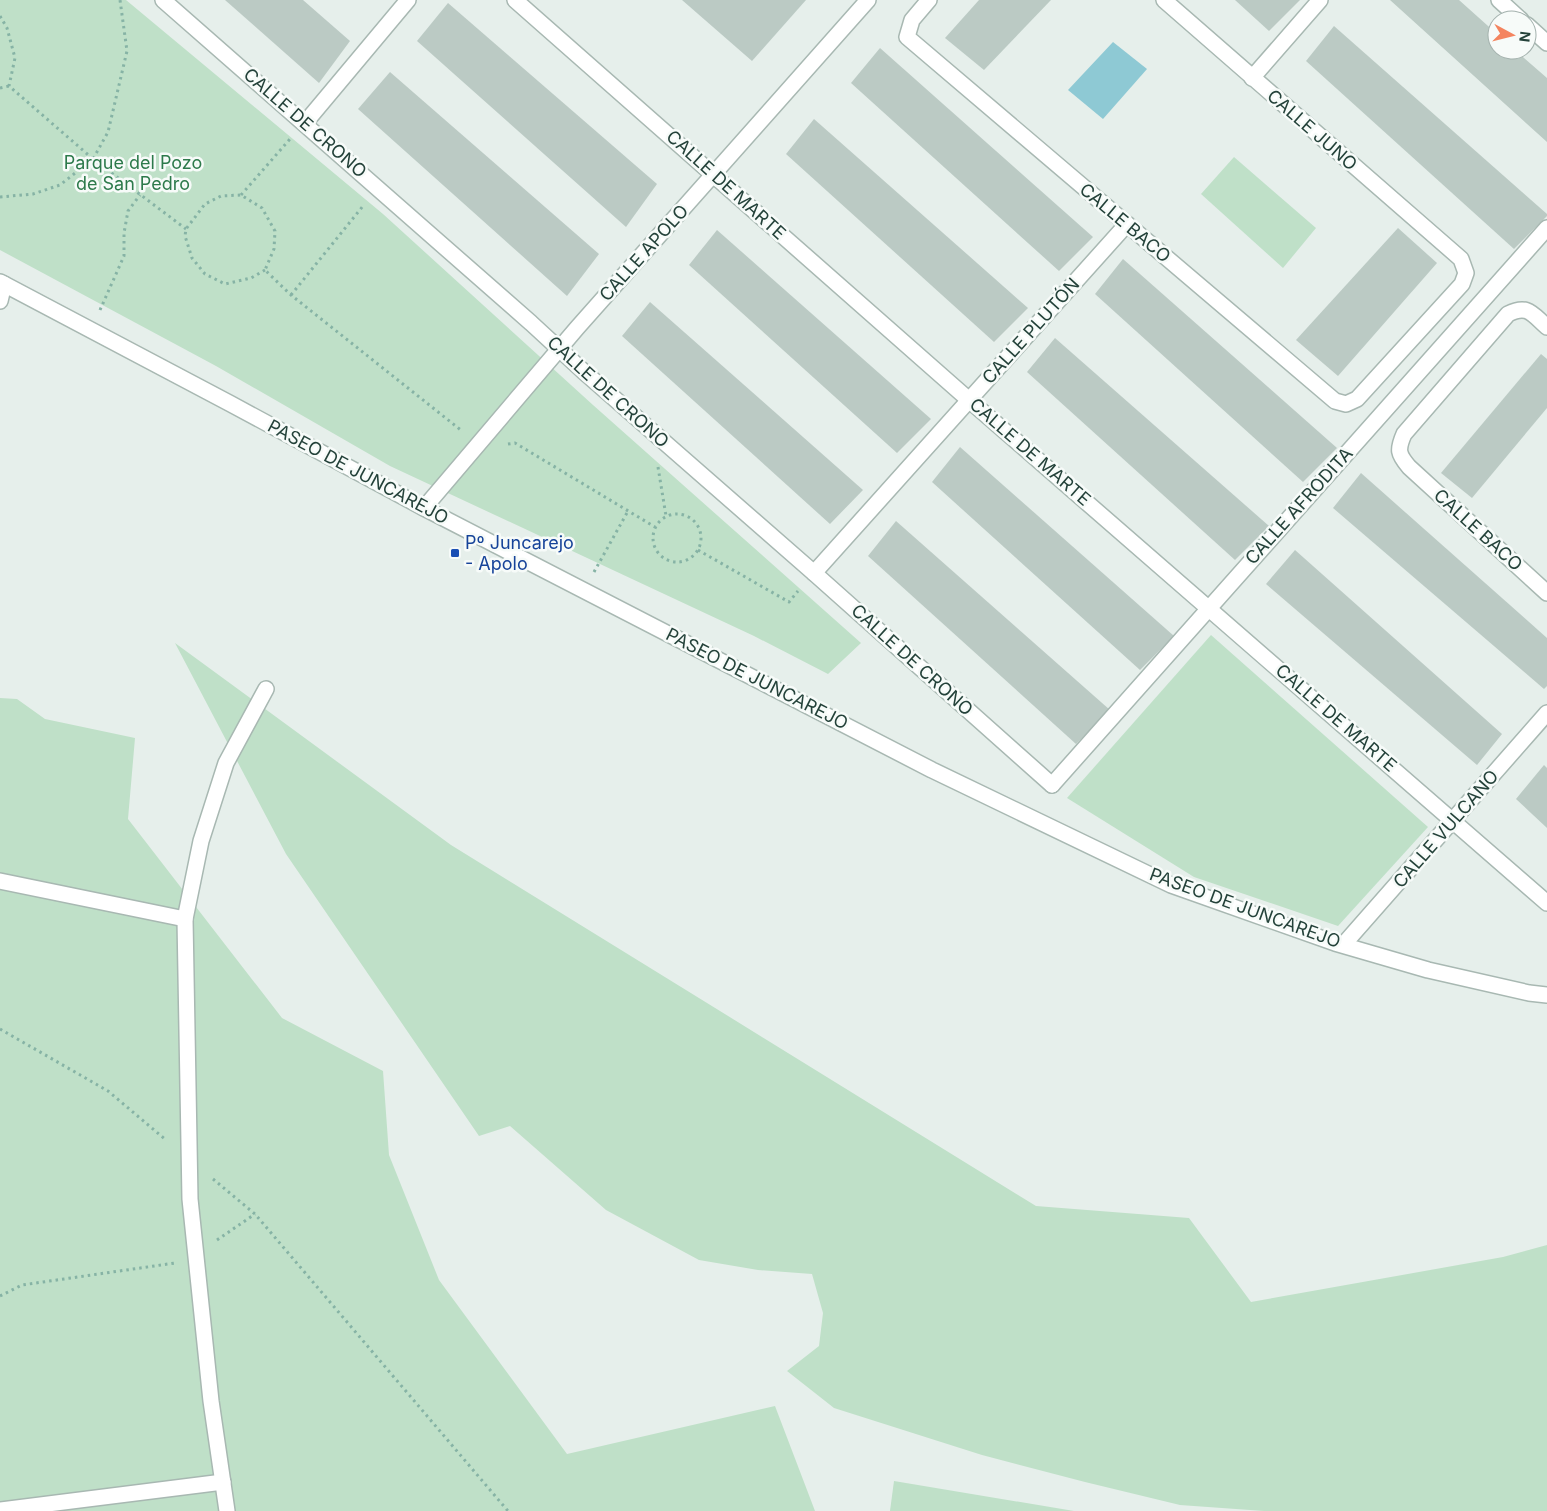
<svg xmlns="http://www.w3.org/2000/svg" width="1547" height="1511" viewBox="0 0 1547 1511" font-family="Inter,sans-serif">
<style>
.green{fill:#bfe0c8}
.water{fill:#8ec9d4}
.building{fill:#bbcac4}
.lines{fill:none;stroke-linecap:round;stroke-linejoin:round}
.pedestrian-casing{stroke:#a8b8b2;stroke-width:18}
.minor-casing{stroke:#a8b8b2;stroke-width:18}
.path{stroke:#86b3a5;stroke-width:3;stroke-dasharray:2.5 4;stroke-linecap:butt}
.pedestrian{stroke:#fff;stroke-width:15}
.minor{stroke:#fff;stroke-width:15}
.transit-dot{fill:#1a4fb4;stroke:#f7fbf9;stroke-width:2}
.labels{text-anchor:middle;stroke-width:5;stroke-linejoin:round;paint-order:stroke}
.street-label{font-size:18px;fill:#24423a;stroke:#f7fbf9}
.park-label{font-size:18px;fill:#2d7a4b;stroke:#f7fbf9}
.transit-label{font-size:18px;fill:#164399;stroke:#f7fbf9;text-anchor:start}
</style>
<rect width="100%" height="100%" fill="#e6efeb"/>
<g class="green">
<path d="M0,0H126L383,214L593,405L861,643L828,674L754,636L390,466L216,366L0,250Z"/>
<path d="M1234,157L1316,228L1283,268L1201,194Z"/>
<path d="M1211,635L1428,827L1338,926L1194,877L1067,798Z"/>
<path d="M175,643L451,845L1036,1206L1189,1218L1251,1302L1503,1257L1547,1245V1511H1264L1180,1505L1085,1482L982,1455L834,1408L787,1371L819,1346L823,1313L812,1274L758,1270L699,1260L606,1210L510,1126L479,1136L286,854Z"/>
<path d="M0,698L17,699L45,719L135,738L128,819L282,1018L383,1071L389,1155L439,1280L567,1454L775,1406L815,1511H0Z"/>
<path d="M894,1481L1074,1511H890Z"/>
</g>
<path class="water" d="M1113,42L1147,69L1103,119L1068,90Z"/>
<g class="building">
<path d="M225,0H303L350,41L319,83Z"/>
<path d="M682,0H806L752,61Z"/>
<path d="M979,0H1051L984,70L945,38Z"/>
<path d="M1235,0H1300L1269,31Z"/>
<path d="M1390,0H1459L1497,34V50H1515L1547,78V142Z"/>
<path d="M448,3L657,184L626,227L417,41Z"/>
<path d="M1334,26L1547,214V216L1514,249L1306,61Z"/>
<path d="M880,48L1093,237L1059,271L851,83Z"/>
<path d="M390,72L599,254L567,296L358,109Z"/>
<path d="M814,119L1028,308L994,342L786,154Z"/>
<path d="M1398,228L1437,263L1338,376L1296,340Z"/>
<path d="M717,230L931,419L897,453L689,265Z"/>
<path d="M1123,259L1337,448L1303,482L1095,294Z"/>
<path d="M650,302L863,490L830,524L622,336Z"/>
<path d="M1055,338L1269,526L1235,560L1027,372Z"/>
<path d="M1541,354L1547,359V408L1472,498L1441,473Z"/>
<path d="M960,447L1174,636L1140,670L932,482Z"/>
<path d="M1361,473L1547,638V686L1544,689L1333,508Z"/>
<path d="M896,521L1110,710L1076,744L868,556Z"/>
<path d="M1295,550L1502,734L1477,765L1266,584Z"/>
<path d="M1544,765L1547,768V828L1516,799Z"/>
</g>
<g class="lines">
<g class="pedestrian-casing">
<path id="pedestrian" d="M1052,785L1547,228"/>
</g>
<g class="minor-casing">
<g id="minor">
<path d="M163,0L531,323L583,371L814,573L1052,785"/>
<path d="M515,0L969,400L1547,903"/>
<path d="M929,0L912,20L907,37L1335,401L1346,404L1357,399L1462,284L1466,273L1461,259L1164,0"/>
<path d="M1499,0L1521,20"/>
<path d="M1527,25L1547,43"/>
<path d="M1252,78L1320,0"/>
<path d="M305,123L408,0"/>
<path d="M0,282L231,404L424,508L932,770L1171,885L1335,943L1428,970L1529,993L1547,995"/>
<path d="M0,301L4,284"/>
<path d="M1547,327C1532,314 1528,304 1508,314L1404,434C1397,450 1398,454 1409,467L1547,593"/>
<path d="M424,508L577,328L868,0"/>
<path d="M814,573L1127,224"/>
<path d="M0,881L185,919"/>
<path d="M1344,944L1547,713"/>
<path d="M0,1510L223,1482"/>
<path d="M227,1511L211,1401L190,1199L185,919L201,841L226,763L266,689"/>
</g>
</g>
<g class="path">
<path d="M0,16L7,28L15,58L9,86L93,159L186,229"/>
<path d="M0,88L9,86"/>
<path d="M241,195L290,139"/>
<path d="M0,197L33,194L60,185L93,159L108,132L127,51L120,0"/>
<path d="M265,270L251,278L225,284L205,274L192,258L185,236L186,229L205,204L221,196L241,195L262,208L275,231L274,249L265,270L291,295L462,431"/>
<path d="M291,295L363,206"/>
<path d="M100,310L124,256V233L128,211L140,195"/>
<path d="M508,444L515,443L655,527"/>
<path d="M658,467L666,516"/>
<circle cx="677" cy="538" r="24"/>
<path d="M698,550L789,602L798,591"/>
<path d="M594,572L628,511"/>
<path d="M0,1029L108,1091L166,1140"/>
<path d="M213,1179L255,1214L508,1511"/>
<path d="M217,1240L255,1214"/>
<path d="M0,1296L22,1285L175,1263"/>
</g>
<use href="#pedestrian" class="pedestrian"/>
<use href="#minor" class="minor"/>
</g>
<rect class="transit-dot" x="450" y="548" width="10" height="10" rx="2.5"/>
<g class="labels">
<g class="street-label">
<text transform="translate(305 123) rotate(41)" y="6">CALLE DE CRONO</text>
<text transform="translate(1312 130) rotate(41)" y="6">CALLE JUNO</text>
<text transform="translate(726 185) rotate(42)" y="6">CALLE DE MARTE</text>
<text transform="translate(1125 223) rotate(40)" y="6">CALLE BACO</text>
<text transform="translate(644 253) rotate(-48)" y="6">CALLE APOLO</text>
<text transform="translate(1031 331) rotate(-48)" y="6">CALLE PLUTÓN</text>
<text transform="translate(608 392) rotate(42)" y="6">CALLE DE CRONO</text>
<text transform="translate(1030 452) rotate(41)" y="6">CALLE DE MARTE</text>
<text transform="translate(358 472) rotate(28)" y="6">PASEO DE JUNCAREJO</text>
<text transform="translate(1299 506) rotate(-48)" y="6">CALLE AFRODITA</text>
<text transform="translate(1478 530) rotate(42)" y="6">CALLE BACO</text>
<text transform="translate(912 660) rotate(42)" y="6">CALLE DE CRONO</text>
<text transform="translate(757 679) rotate(27)" y="6">PASEO DE JUNCAREJO</text>
<text transform="translate(1336 718) rotate(41)" y="6">CALLE DE MARTE</text>
<text transform="translate(1446 829) rotate(-49)" y="6">CALLE VULCANO</text>
<text transform="translate(1245 908) rotate(20)" y="6">PASEO DE JUNCAREJO</text>
</g>
<g class="park-label">
<text x="133" y="169">Parque del Pozo<tspan x="133" dy="21">de San Pedro</tspan></text>
</g>
<g class="transit-label">
<text x="465" y="549">Pº Juncarejo<tspan x="465" dy="21">- Apolo</tspan></text>
</g>
</g>
<g transform="translate(1512 35) rotate(97)"><circle r="24" fill="#f7fbf9" stroke="#a3b1ad"/>
<path d="M0-4L9 19L0 12L-9 19Z" fill="#f4845f"/>
<text y="-8" font-size="14" font-weight="bold" text-anchor="middle" fill="#24423a">N</text>
</g>
</svg>
